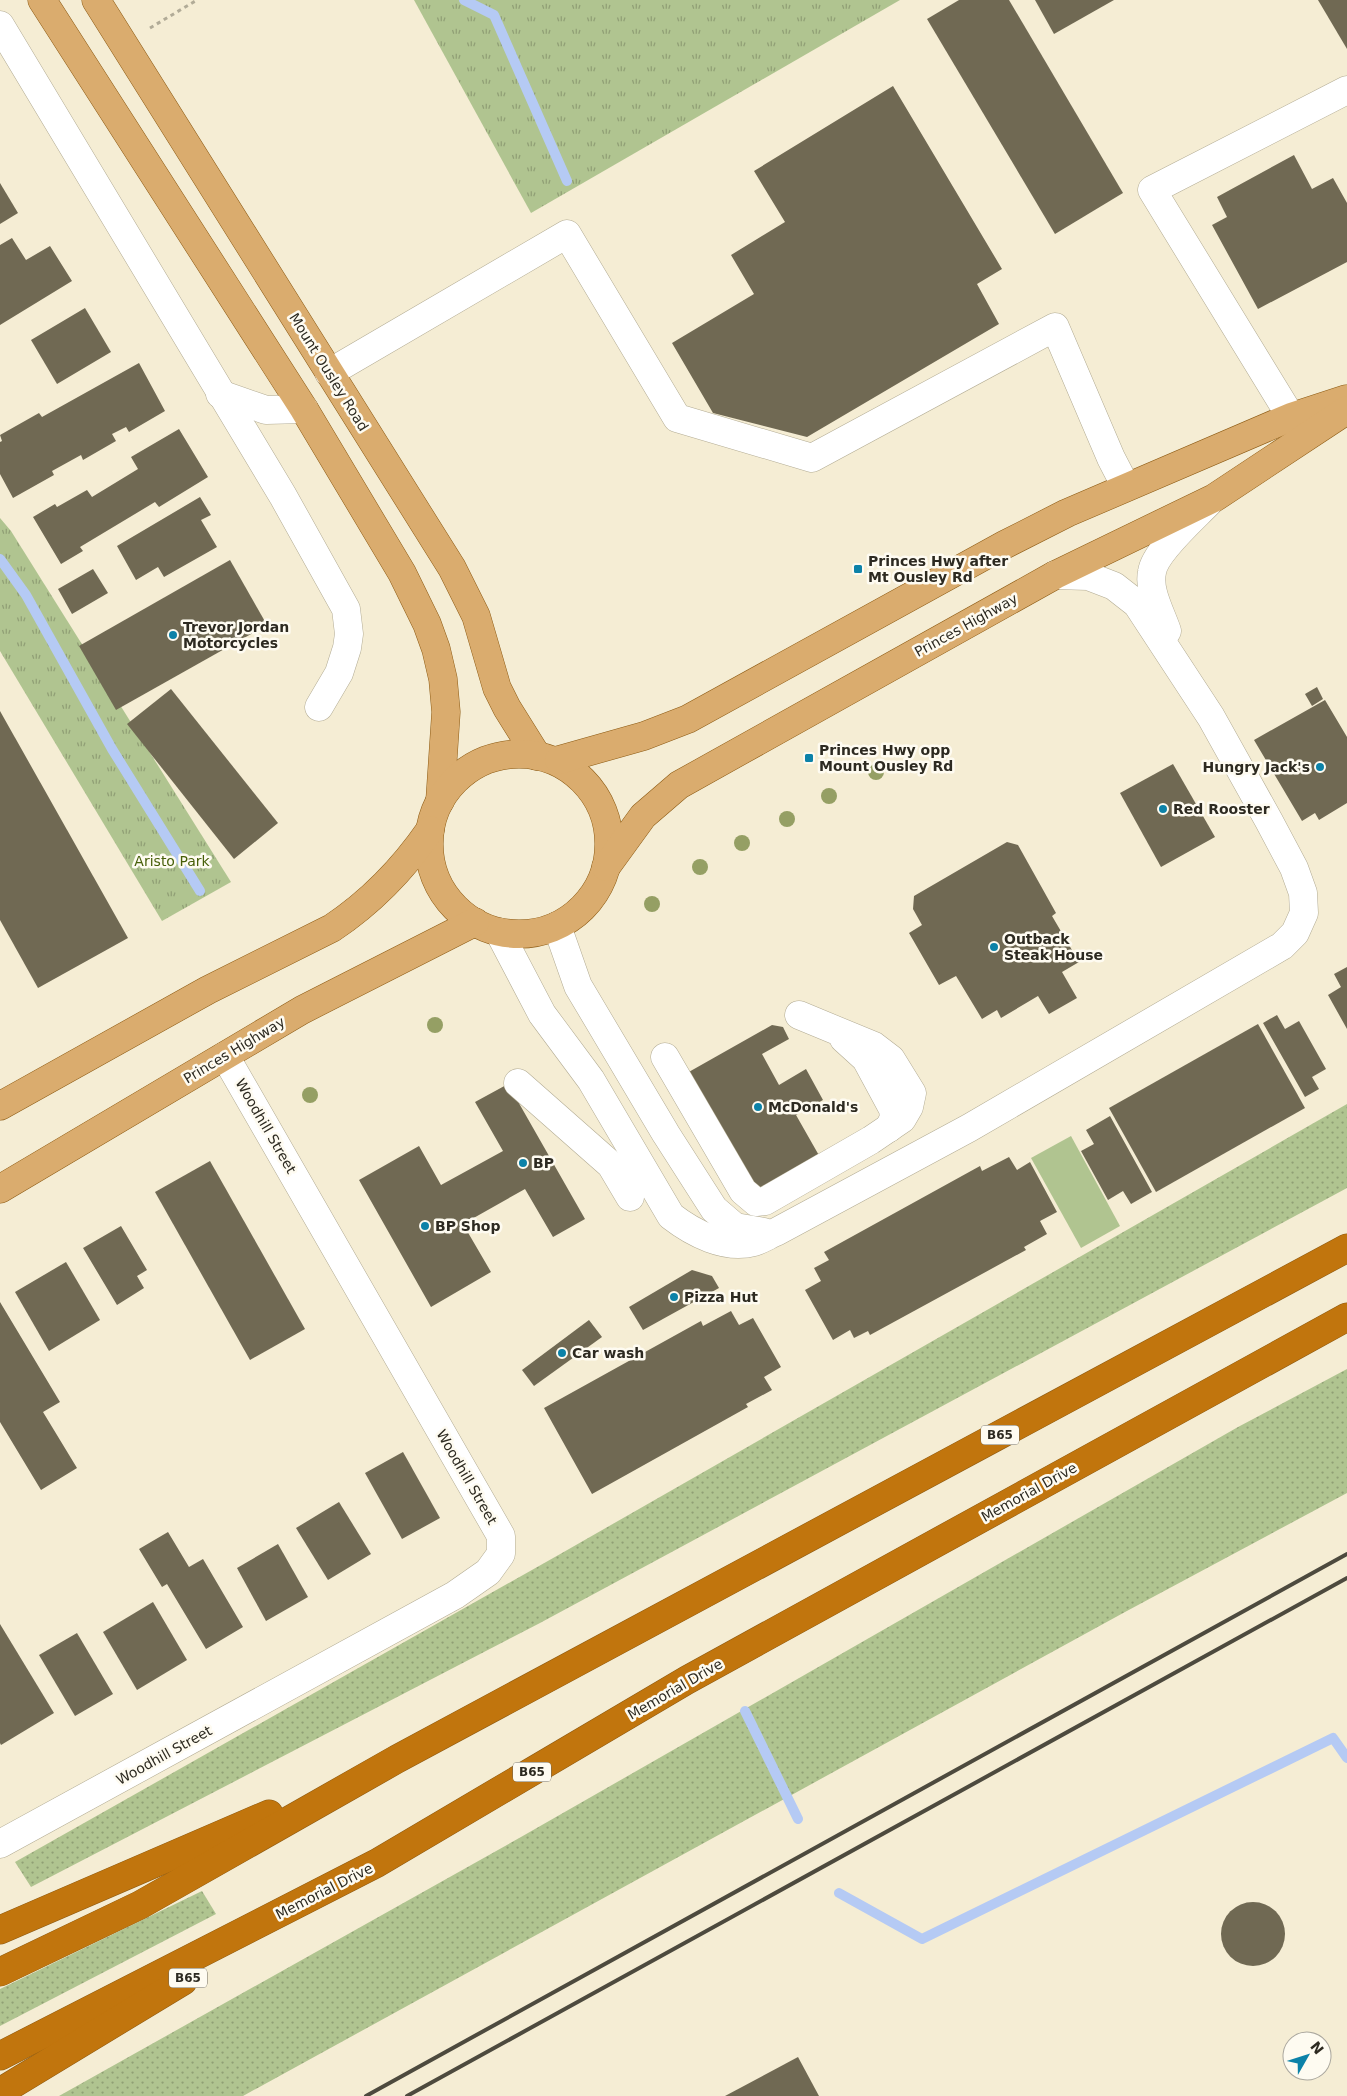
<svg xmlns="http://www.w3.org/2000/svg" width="1347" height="2096" viewBox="0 0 1347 2096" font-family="'DejaVu Sans',sans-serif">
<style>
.grass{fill:url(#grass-dots)}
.park{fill:url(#park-tufts)}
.pitch{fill:#b0c490}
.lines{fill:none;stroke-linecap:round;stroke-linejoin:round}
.stream{stroke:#b5caf4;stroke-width:10}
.building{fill:#706953}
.minor-casing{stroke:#b2ab93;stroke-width:29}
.major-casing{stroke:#8d5b14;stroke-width:29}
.highway-casing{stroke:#8d5b14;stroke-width:29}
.path{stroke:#b1ab97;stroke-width:3;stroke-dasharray:4 4;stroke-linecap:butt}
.minor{stroke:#fff;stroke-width:28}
.major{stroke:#daac6e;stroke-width:28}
.highway{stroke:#c1750d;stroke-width:28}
.rail{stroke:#4d4a3e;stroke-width:4}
.tree{fill:#959f64}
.poi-dot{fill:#0c82a8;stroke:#fefbf1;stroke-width:2}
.labels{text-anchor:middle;stroke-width:5;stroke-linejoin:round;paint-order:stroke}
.shield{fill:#fefbf1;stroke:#6c695f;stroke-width:1}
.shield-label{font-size:12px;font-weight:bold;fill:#2d2a21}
.street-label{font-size:14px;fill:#2d2a21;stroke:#fefbf1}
.poi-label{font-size:14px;font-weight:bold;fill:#2d2a21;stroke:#fefbf1;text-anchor:start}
.park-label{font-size:14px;fill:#475f09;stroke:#fefbf1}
</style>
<defs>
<pattern id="grass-dots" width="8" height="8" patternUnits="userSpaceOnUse" patternTransform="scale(1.25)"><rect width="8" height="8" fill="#b0c490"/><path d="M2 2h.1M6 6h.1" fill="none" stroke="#909f75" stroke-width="1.8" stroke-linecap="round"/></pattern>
<pattern id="park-tufts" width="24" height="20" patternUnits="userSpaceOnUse" patternTransform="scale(1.25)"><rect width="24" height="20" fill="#b0c490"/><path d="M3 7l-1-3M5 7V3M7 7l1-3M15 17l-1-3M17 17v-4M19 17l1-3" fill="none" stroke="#909f75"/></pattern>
</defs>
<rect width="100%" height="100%" fill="#f5edd4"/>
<g class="grass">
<path d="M1347,1104V1188L540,1623L31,1887L15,1862L562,1553Z"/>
<path d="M1347,1369V1493L1125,1612L243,2096H59L521,1837L1238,1427Z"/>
<path d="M202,1891L216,1914L0,2026V1989Z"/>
</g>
<g class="park">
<path d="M414,0H900L531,213Z"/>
<path d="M0,518L11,531L231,882L162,921L0,651Z"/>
</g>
<path class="pitch" d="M1071,1136L1120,1226L1081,1248L1031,1158Z"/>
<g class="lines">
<g class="stream">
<path d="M464,0L494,15L567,181"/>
<path d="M0,559L26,595L112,749L200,891"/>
<path d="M745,1711L798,1819"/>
<path d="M839,1893L922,1939L1333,1738L1347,1758"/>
</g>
</g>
<g class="building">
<path d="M959,0H1009L1123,193L1055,234L927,19Z"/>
<path d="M1035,0H1114L1054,34Z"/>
<path d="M1318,0H1347V49Z"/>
<path d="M893,86L1002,269L977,284L999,324L807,437L713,413L672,343L754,294L731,255L785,222L754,171Z"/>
<path d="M1294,155L1312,189L1333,178L1347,203V262L1258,309L1212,225L1227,217L1217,197Z"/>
<path d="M0,183L18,213L0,224Z"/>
<path d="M12,238L26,260L50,246L72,281L0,325V245Z"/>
<path d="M85,308L111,352L57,384L31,340Z"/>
<path d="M139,363L165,411L129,432L126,427L112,434L116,441L83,460L81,455L52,471L54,475L13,498L0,474V442L2,441L0,435L39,413L42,417Z"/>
<path d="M179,429L208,477L159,507L155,502L80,547L83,551L61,564L33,517L55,504L57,507L87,490L92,497L138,469L131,457Z"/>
<path d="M200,497L211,515L201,520L217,547L164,577L158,567L136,580L117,546Z"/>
<path d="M230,560L267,625L116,710L79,646Z"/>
<path d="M93,569L108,593L72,614L58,589Z"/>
<path d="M1317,687L1323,699L1312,706L1305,694Z"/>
<path d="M171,689L278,823L234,859L127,724Z"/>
<path d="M1325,700L1347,737V803L1319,820L1315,813L1302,821L1254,740Z"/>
<path d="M0,711L128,938L38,988L0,920Z"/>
<path d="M1173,764L1215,837L1161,867L1120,793Z"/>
<path d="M1007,842L1018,845L1056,913L1052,916L1079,962L1062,972L1077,998L1049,1014L1038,996L1001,1018L997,1010L982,1019L956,976L939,985L909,933L922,925L913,909L914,896Z"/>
<path d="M1347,967V1029L1328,995L1341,987L1334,974Z"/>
<path d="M1277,1015L1285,1029L1299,1021L1326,1069L1312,1077L1319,1089L1305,1097L1263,1023Z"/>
<path d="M1258,1024L1305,1108L1156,1192L1109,1108Z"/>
<path d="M772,1025L783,1027L789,1039L762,1054L779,1085L806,1069L823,1100L796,1115L829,1173L755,1193L687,1073Z"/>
<path d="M508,1084L585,1219L553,1237L525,1189L463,1224L491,1272L431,1307L359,1180L419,1146L441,1185L503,1151L475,1102Z"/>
<path d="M1110,1116L1152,1192L1131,1204L1123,1191L1108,1200L1081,1151L1094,1144L1086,1130Z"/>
<path d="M1009,1157L1017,1170L1030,1162L1057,1212L1040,1221L1047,1234L1024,1247L1026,1250L870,1335L868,1331L854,1338L850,1330L833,1340L805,1290L821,1281L814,1268L829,1260L824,1252L980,1166L982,1171Z"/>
<path d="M210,1161L305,1329L250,1360L155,1192Z"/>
<path d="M121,1226L147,1270L137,1276L144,1288L117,1305L83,1248Z"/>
<path d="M66,1262L100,1320L49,1351L15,1292Z"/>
<path d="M692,1270L712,1276L719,1288L643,1330L629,1307Z"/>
<path d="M0,1302L60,1402L43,1412L77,1468L41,1490L0,1422Z"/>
<path d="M731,1311L739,1325L753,1318L781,1367L764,1377L772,1390L746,1404L748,1407L592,1494L544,1408L701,1321L703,1326Z"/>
<path d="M589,1320L602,1337L534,1386L522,1370Z"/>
<path d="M403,1452L440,1518L402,1539L365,1473Z"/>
<path d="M339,1502L371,1554L328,1580L296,1528Z"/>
<path d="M168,1532L189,1567L203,1559L243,1627L206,1649L167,1584L162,1587L139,1549Z"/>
<path d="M278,1544L308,1597L266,1621L237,1568Z"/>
<path d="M153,1602L187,1660L137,1690L103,1632Z"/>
<path d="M0,1624L54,1713L1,1745L0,1743Z"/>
<path d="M77,1633L113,1694L75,1716L39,1655Z"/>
<circle cx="1253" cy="1934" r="32"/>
<path d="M798,2057L819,2096H725Z"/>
</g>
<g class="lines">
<g class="minor-casing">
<g id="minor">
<path d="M0,25L283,496L346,609L349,634L347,648L339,673L319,707"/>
<path d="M329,373L567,234L677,418L812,458L1055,327L1111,458L1126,487"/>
<path d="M220,394L266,410L304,409"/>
<path d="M1291,417L1152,190L1347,90"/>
<path d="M1167,631C1161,613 1148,591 1152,572C1155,551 1195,517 1210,501"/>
<path d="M557,926L578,986L666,1134L714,1209L735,1227L764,1232"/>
<path d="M499,932L542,1014L591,1080L671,1216C693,1233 725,1250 754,1242C761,1240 769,1235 776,1232L969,1128L1282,946L1295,933L1304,913L1303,893L1294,868L1269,821L1211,717L1137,604L1114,586L1088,576L1055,575"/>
<path d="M844,1039L866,1059L893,1109L894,1118L889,1128"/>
<path d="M665,1057L743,1191L756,1202L765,1201L871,1140L902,1119L909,1107L912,1093L891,1059L874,1046L799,1015"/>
<path d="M518,1083L611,1165L630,1197"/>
<path d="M0,1844L455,1595L488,1572L501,1554V1536L225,1056"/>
</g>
</g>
<g class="major-casing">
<g id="major">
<path d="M42,0L304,409L402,573L427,624L436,649L443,679L446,712L440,801"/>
<path d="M96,0L452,568L476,616L497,688L507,708L537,756"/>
<circle cx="519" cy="844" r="90"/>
<path d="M559,760L644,736L688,719L1004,545L1067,513L1291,417L1346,399"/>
<path d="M606,867L643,816L679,785L1055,575L1214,498L1347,410"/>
<path d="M0,1106L208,990L332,928C371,902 403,869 430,830"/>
<path d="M0,1189L302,1010L475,922"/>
</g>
</g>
<g class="highway-casing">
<g id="highway">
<path d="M0,1930L269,1814"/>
<path d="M0,1972L140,1905L397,1759L1347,1248"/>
<path d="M0,2056L377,1863L687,1680L1347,1317"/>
<path d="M0,2092L183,1981"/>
</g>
</g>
<path class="path" d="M150,28L197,0"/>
<use href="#minor" class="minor"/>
<use href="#major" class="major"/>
<use href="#highway" class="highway"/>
<g class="rail">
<path d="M366,2096L1347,1554"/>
<path d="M407,2096L1347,1578"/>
</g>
</g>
<g class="tree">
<circle cx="876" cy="772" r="8"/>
<circle cx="829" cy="796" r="8"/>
<circle cx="787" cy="819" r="8"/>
<circle cx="742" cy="843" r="8"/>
<circle cx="700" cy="867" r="8"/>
<circle cx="652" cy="904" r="8"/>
<circle cx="435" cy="1025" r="8"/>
<circle cx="310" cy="1095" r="8"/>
</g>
<g class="poi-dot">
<rect x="853" y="564" width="10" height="10" rx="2.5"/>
<circle cx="173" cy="635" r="5"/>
<rect x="804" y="753" width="10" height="10" rx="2.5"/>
<circle cx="1320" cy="767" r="5"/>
<circle cx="1163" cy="809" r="5"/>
<circle cx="994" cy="947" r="5"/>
<circle cx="758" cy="1107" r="5"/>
<circle cx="523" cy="1163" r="5"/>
<circle cx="425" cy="1226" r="5"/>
<circle cx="674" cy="1297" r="5"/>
<circle cx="562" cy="1353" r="5"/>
</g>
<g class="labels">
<g class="shield">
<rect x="981" y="1425.5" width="38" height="19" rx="4"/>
<rect x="513" y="1762.5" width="38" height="19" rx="4"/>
<rect x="169" y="1968.5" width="38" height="19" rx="4"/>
</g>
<g class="shield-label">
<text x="1000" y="1439">B65</text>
<text x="532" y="1776">B65</text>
<text x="188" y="1982">B65</text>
</g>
<g class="street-label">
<text transform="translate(329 372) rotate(58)" y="5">Mount Ousley Road</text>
<text transform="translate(966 625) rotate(-29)" y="5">Princes Highway</text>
<text transform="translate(234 1050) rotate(-31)" y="5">Princes Highway</text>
<text transform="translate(266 1126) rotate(60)" y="5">Woodhill Street</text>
<text transform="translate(467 1477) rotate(60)" y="5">Woodhill Street</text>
<text transform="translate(1029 1492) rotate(-29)" y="5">Memorial Drive</text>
<text transform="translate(675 1689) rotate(-30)" y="5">Memorial Drive</text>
<text transform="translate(164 1755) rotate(-29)" y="5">Woodhill Street</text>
<text transform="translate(324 1891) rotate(-27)" y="5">Memorial Drive</text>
</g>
<g class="poi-label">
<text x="868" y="566">Princes Hwy after<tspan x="868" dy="16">Mt Ousley Rd</tspan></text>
<text x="183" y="632">Trevor Jordan<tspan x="183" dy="16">Motorcycles</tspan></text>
<text x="819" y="755">Princes Hwy opp<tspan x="819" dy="16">Mount Ousley Rd</tspan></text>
<text x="1310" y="772" text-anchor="end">Hungry Jack's</text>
<text x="1173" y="814">Red Rooster</text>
<text x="1004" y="944">Outback<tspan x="1004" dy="16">Steak House</tspan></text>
<text x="768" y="1112">McDonald's</text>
<text x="533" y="1168">BP</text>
<text x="435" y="1231">BP Shop</text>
<text x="684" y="1302">Pizza Hut</text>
<text x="572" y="1358">Car wash</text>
</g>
<g class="park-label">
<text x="172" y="866">Aristo Park</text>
</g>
</g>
<g transform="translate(1307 2056) rotate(51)"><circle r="24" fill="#fefbf1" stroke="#aaa79e"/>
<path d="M0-4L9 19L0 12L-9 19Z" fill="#0c82a8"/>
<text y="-8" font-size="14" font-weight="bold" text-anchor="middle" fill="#2d2a21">N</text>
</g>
</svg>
